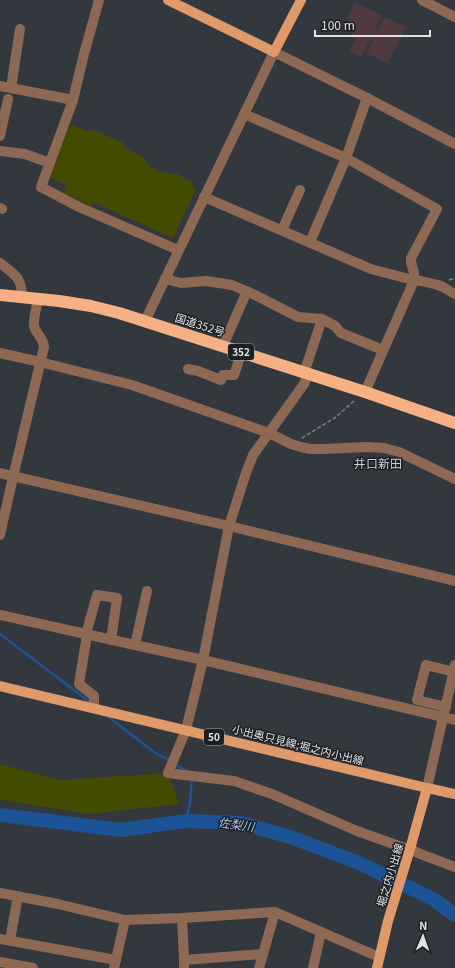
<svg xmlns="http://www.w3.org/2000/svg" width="455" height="968" viewBox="0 0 455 968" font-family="Georgia,'Noto Sans JP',serif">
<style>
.education{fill:#4d393f}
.green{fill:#424b00}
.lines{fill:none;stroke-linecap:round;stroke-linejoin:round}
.stream{stroke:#1c5296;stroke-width:2.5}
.river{stroke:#1c5296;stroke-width:14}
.path{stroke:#7a7f85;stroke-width:1.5;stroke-dasharray:4 2;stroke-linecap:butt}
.minor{stroke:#8d6953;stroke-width:10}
.major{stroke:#e09969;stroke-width:10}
.highway{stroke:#f5b083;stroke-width:12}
.labels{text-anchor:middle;stroke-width:3;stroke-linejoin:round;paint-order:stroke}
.shield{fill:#1d1f22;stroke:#a6a8ad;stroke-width:1}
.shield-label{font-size:10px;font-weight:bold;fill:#e0e3e8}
.street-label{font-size:11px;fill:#e0e3e8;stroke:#1d1f22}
.neighbourhood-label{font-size:12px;fill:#c8cdd6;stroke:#1d1f22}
.water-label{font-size:12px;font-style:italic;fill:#aac5ec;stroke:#1d1f22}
</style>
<rect width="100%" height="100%" fill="#33383f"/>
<path class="education" d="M355,2L382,15L375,29L377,31L385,17L406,27L388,63L366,53L373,40L371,38L361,57L349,52L356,39L351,36L356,28L346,23L349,18L347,17Z"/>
<g class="green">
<path d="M71,124L87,131L93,130L124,143L125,148L144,157L148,165L159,172L177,174L181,176L191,183L196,189L173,238L93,202L91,206L64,193L67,186L47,175Z"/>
<path d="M0,764L61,780L168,773L179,804L90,814L0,800Z"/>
</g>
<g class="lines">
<g class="stream">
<path d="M0,634L91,703"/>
<path d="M107,716L154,752L170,761"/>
<path d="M174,764L187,771"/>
<path d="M186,821L190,802L192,778"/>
</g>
<path class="river" d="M0,815L121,830L186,821L241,823L287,836L325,850L359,863L433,899L455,915"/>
<g class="path">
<path d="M449,280L455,278"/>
<path d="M302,438L336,417L355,400"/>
</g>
<g class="minor">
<path d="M99,0L84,54L73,100L41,187L79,207L178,250"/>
<path d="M422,0L455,17"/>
<path d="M0,86L73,100"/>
<path d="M11,88L20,29"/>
<path d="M244,114L346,158L437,209L411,258V262L414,273L412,285L365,392"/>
<path d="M0,136L8,99"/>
<path d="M0,151L25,154L50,163"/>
<path d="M204,197L371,269L413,280L421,281L438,285L443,287L455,294"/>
<path d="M0,208L2,209"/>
<path d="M282,230L300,190"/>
<path d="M310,242L346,158L367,98"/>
<path d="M0,263C15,275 22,277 22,298"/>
<path d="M165,279L181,283L206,281L232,285L255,295L298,317L322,319L335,326L341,333L383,350"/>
<path d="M145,321L274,52L367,98L455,144"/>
<path d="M223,346L247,291"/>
<path d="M0,353L40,362L132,385L269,433L291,444L301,447L310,449H324L368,447L384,448L399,452L455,479"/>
<path d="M188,369L198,371L221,380L223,375H234L240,357"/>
<path d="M304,373L322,319"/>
<path d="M308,374L304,384L253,455L246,473L229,526L203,660L186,730L168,773L234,781L272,794L357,831L399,846L410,849L418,853L455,867"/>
<path d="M0,473L229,526L455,581"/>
<path d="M0,535L13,477L44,347C44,339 36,334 34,326C33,318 37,307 38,299"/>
<path d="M0,615L135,645L203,660L455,720"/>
<path d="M86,634L97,595L117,598L111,640"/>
<path d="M87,635L79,684L94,696V708"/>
<path d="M135,645L147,591"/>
<path d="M446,707L417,700L426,665L454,672"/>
<path d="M427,788L455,665"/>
<path d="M0,893L58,904L125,920L182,918L275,912L379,957"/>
<path d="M182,918L184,958V968"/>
<path d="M0,939L116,960"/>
<path d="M10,940L18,896"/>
<path d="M184,960L263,954"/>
<path d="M0,962L33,968"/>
<path d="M114,968L125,920"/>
<path d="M259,968L275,912"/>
<path d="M313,968L321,932"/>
</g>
<g class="major">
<path d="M168,0L274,52L301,0"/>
<path d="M0,686L427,788L455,794"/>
<path d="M377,968L388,921L410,849L427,788"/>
</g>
<path class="highway" d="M0,295L59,301L91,306L119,313L365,392L455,423"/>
</g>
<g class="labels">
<g class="shield">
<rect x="228" y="344" width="26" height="16" rx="3"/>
<rect x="204" y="729" width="20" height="16" rx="3"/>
</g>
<g class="shield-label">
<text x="241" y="356">352</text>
<text x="214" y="741">50</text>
</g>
<g class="street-label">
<text transform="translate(200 325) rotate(18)" y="4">国道352号</text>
<text transform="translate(298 745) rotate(14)" y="4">小出奥只見線;堀之内小出線</text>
<text transform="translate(390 875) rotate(-73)" y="4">堀之内小出線</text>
</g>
<g class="neighbourhood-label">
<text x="378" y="468">井口新田</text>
</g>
<g class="water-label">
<text transform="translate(236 825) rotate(8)" y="4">佐梨川</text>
</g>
</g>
<g transform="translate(423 936) rotate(2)" stroke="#1d1f22" stroke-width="3" paint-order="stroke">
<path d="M0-3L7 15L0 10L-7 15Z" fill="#e0e3e8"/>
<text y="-6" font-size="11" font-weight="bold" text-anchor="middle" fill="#e0e3e8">N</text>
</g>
<path d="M315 30v6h115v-6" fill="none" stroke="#e0e3e8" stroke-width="2"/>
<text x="321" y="30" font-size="12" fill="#e0e3e8" stroke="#1d1f22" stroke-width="3" paint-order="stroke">100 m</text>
</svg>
